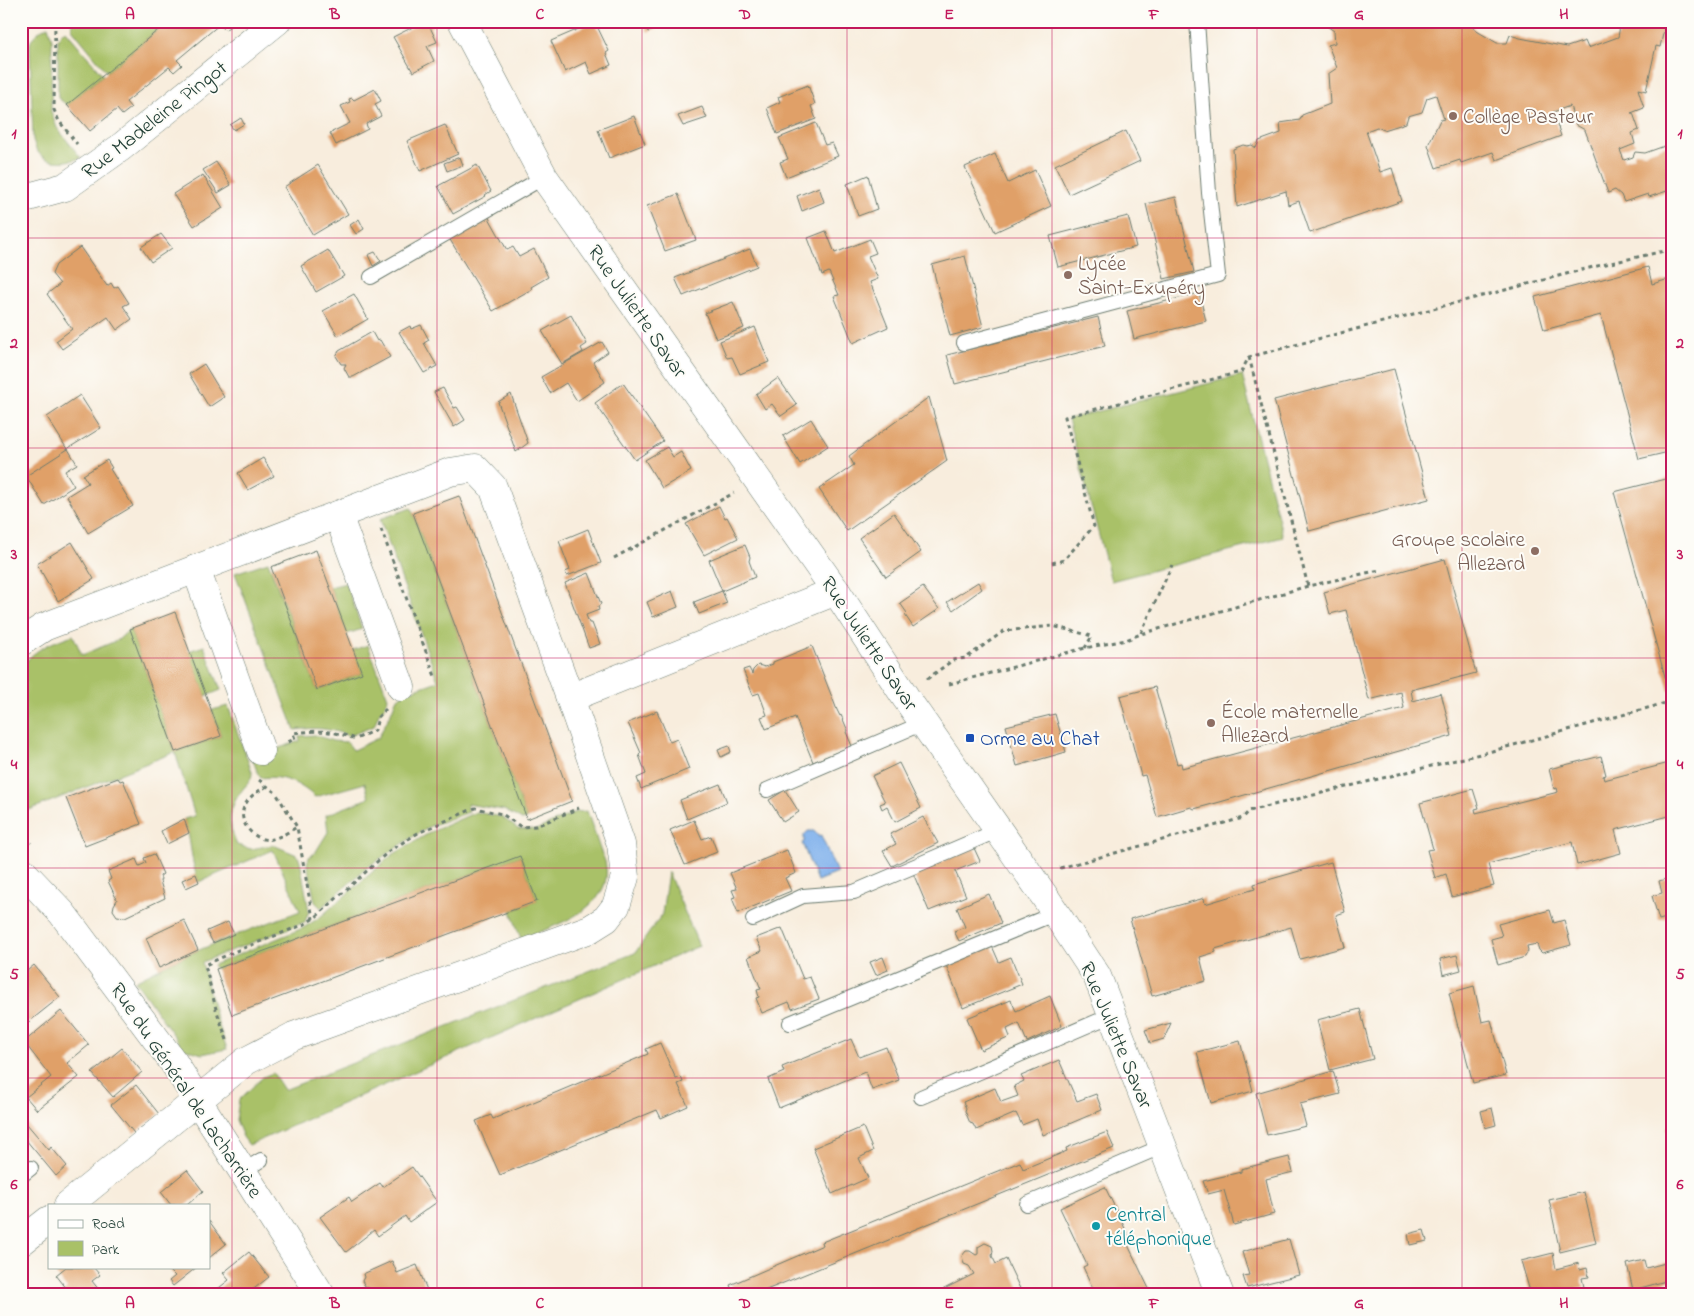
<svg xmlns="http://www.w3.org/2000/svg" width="1694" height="1316" viewBox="0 0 1694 1316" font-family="'Indie Flower',sans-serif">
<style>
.green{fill:#a9c167;stroke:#647f4e}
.water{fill:#80b1ec;stroke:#507790}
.building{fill:#e0a068}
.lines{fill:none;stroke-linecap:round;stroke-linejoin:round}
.service-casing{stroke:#6b7b6f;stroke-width:16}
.minor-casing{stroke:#6b7b6f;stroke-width:29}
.tertiary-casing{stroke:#6b7b6f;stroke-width:29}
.path{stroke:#6b7b6f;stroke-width:3;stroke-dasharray:4 4;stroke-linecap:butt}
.service{stroke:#fff;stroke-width:14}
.minor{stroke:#fff;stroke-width:28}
.tertiary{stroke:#fff;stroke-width:28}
.grid{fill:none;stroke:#c2185b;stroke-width:1;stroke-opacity:0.55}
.education-dot{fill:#8d6e63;stroke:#fdfcf7;stroke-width:2}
.transit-dot{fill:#1a4fb4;stroke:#fdfcf7;stroke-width:2}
.culture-dot{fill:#0f9aa8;stroke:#fdfcf7;stroke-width:2}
.labels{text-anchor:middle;stroke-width:4;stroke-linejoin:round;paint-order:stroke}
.education-label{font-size:21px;fill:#785e54;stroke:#fdfcf7;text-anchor:start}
.street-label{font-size:21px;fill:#1f3d34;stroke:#fdfcf7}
.transit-label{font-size:21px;fill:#164399;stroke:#fdfcf7;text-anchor:start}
.culture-label{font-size:21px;fill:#0d838f;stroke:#fdfcf7;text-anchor:start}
.neatline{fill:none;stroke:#c2185b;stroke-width:2}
.grid-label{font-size:16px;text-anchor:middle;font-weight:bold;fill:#c2185b}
</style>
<rect width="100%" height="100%" fill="#fdfcf7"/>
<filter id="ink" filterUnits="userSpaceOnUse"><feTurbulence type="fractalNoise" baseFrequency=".02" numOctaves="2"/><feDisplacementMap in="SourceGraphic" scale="10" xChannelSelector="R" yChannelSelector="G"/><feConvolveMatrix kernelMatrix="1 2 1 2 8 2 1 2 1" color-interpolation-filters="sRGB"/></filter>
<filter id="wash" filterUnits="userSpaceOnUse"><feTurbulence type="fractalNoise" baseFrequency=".0096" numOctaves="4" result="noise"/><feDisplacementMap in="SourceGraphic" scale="20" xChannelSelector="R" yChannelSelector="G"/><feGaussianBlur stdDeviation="1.12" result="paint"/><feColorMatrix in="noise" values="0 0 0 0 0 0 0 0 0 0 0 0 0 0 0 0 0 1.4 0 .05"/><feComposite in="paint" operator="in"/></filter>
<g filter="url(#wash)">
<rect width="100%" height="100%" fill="#f8eddd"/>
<g class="green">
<path d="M72,21H168L107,72L72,29Z"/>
<path d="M48,26L52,39L51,112L57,128L81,158C68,162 47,165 38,152C35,149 35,144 33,140L30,44C33,34 39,31 48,26Z"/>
<path d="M66,31L103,75L67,105L58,98V39L62,32Z"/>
<path d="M1242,375L1283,537L1111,581L1068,419Z"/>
<path d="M411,508L527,819L522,820L504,810L467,804L469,812L428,827L369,866L321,908L315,902L307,863L309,857L315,853L328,832L326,815L369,798L365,783L315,797C299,783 283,775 261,778L258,774L252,757L300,741L299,736L315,735L333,741L347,742L353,750L378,738L391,713L396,700L404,693L438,681L380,519Z"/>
<path d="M268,562L317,690L362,673L353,650L368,645L388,698L384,708L379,713L374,726L349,736C329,728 316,727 295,730L235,573Z"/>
<path d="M346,583L362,629L347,634L330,587Z"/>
<path d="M130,629L175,752L221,736L212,710L228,706L252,772C252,780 248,783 243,789C228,808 227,823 237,845L251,849L273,845L297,855L300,861L309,911L305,922L202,962L214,1011L227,1049L202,1054L183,1048L135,981C187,952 244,932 300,911L273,850L199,882C190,863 192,840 184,819L195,816L175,752L29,810L24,788L23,755L21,743V669C32,649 53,642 73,635L82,655L118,640Z"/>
<path d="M204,646L221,690L206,696L189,651Z"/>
<path d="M587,811C592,825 596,838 601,852C603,856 606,862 606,867C612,909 552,927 521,939L511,911L537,901L520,856L216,969L213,965L303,928L319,918L392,855L431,832L476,812L502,817L518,829L536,830L576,812Z"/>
<path d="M668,872L699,946L249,1145L243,1137L236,1120L239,1100L263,1077L273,1073L284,1090L635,953L662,914Z"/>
</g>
<path class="water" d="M808,831H814L818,836L821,835L837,873L817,881L802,843L804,842V835Z"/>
<g id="blocks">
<g class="building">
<path d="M169,21H233L234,23L225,30L220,24L177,60L182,65L174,72L169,67L126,102L131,108L122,115L117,109L90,131L67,105Z"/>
<path d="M425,21H432L434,25L430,27L437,42L427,46L434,61L413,72L393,37Z"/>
<path d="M643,21H673L648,32Z"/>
<path d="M1326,21H1469L1475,30L1497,43H1507L1510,35L1520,38L1567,47L1585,41L1588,48L1618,37L1621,21H1666L1660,47L1656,46L1646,91L1638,89L1644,108L1631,113H1633L1639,130L1632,133L1635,144L1620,150L1624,160L1633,157L1635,152L1645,153L1673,143V189L1649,197L1648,194L1624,202L1621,195L1615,190L1608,193L1585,130L1576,125L1570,106L1553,112L1561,136L1496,160L1493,152L1461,163L1460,160L1436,168L1428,145L1440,120L1444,119L1436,95L1427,98L1422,112L1408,116L1406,123L1384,130L1377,127L1366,131L1380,172L1392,168L1402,201L1310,233L1299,201L1288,205L1286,191L1237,207L1233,149L1243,145L1247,146L1252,145L1256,148L1259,141L1281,133L1280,123L1300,120L1302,115L1330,104L1328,74L1337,68L1328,45L1335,43L1334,31L1327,26Z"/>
<path d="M595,22L609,51L606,53L611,65L591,74L586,62L565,72L551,41Z"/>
<path d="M808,85L815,104L811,106L816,119L777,134L767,108L780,102L778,97Z"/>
<path d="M375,89L381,101L375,104L381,116L366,124L368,129L336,145L330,133L350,123L341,106L350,102L349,99L352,98L354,100Z"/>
<path d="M702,107L707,118L683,126L678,116Z"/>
<path d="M634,116L645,144L609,158L598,130Z"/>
<path d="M241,118L244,124L234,130L230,125Z"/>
<path d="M816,123L825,145L832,143L838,156L786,177L780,162L788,159L779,138Z"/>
<path d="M445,125L458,154L420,171L407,141Z"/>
<path d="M1126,131L1140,161L1069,194L1055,165Z"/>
<path d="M995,154L1008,183L1035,170L1051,206L995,232L965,167Z"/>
<path d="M460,157L463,165L447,171L444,163Z"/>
<path d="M216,162L231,185L218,193L203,170Z"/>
<path d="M318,165L348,214L313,235L284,187Z"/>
<path d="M477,165L491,191L485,195L486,196L453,214L438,186Z"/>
<path d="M203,175L223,208L194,226L173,194Z"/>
<path d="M868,175L877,209L858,216L847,184Z"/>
<path d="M819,187L824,202L802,211L797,196Z"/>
<path d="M678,194L696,240L665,251L647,206Z"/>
<path d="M1176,197L1194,272L1164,279L1146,204Z"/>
<path d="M488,216L507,250L513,247L519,257L534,249L548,277L531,287L532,289L493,311L449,238Z"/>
<path d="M1128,216L1136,247L1058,267L1050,236Z"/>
<path d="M359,219L364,229L356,234L350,225Z"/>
<path d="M826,231L835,253L870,239L876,253L868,256L878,279L870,282L888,327L853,343L834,296L839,295L829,272L822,275L808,238Z"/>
<path d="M161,234L172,248L151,262L141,247Z"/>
<path d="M80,247L107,286L111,283L114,288L118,286L129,303L123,306L132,319L117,330L108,317L62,349L56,341L72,329L47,294L60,284L52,274L56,265Z"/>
<path d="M750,249L757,266L683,296L675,278Z"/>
<path d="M328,250L344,276L316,292L301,266Z"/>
<path d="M375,252L381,261L373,266L368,255Z"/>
<path d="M965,256L983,327L950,336L932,265Z"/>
<path d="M1648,267L1652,284L1673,278V451L1639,459L1601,315L1544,330L1535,297Z"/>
<path d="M1199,293L1206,321L1134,339L1127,311Z"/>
<path d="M354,294L368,319L338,336L323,311Z"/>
<path d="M733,302L744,328L716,339L705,313Z"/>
<path d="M571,315L587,344L581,348L583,352L562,364L542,331Z"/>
<path d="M1098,317L1105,346L955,384L947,355Z"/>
<path d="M421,325L429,340L424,343L437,366L424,373L399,332L410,326L411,329Z"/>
<path d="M755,327L769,362L740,374L732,357L727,358L720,341Z"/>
<path d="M372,332L377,341L380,340L390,357L353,377H349L344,368L346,364H341L336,356L339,351Z"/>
<path d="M602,342L608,352L593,362L605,382L577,401L566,383L550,393L541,377Z"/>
<path d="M204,364L224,397L209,407L189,374Z"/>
<path d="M1394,369L1429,499L1309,531L1274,400Z"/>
<path d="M778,378L797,405L781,416L772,404L765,409L756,394Z"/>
<path d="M623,383L663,441L635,460L595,403Z"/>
<path d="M443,388L454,408L457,407L465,420L454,427L434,392Z"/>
<path d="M511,394L528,443L516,452L498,402Z"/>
<path d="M80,395L101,428L67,449L47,417Z"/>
<path d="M929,397L947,461L847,531L819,489L854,465L849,456Z"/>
<path d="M811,419L828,446L800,464L783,436Z"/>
<path d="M667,447L673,457L681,452L691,471L662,488L645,460Z"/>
<path d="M68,449L77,464L65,471L74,486L44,505L26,476Z"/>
<path d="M263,458L274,476L248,490L238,473Z"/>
<path d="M107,460L112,468L110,469L133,506L88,533L67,496L88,483L83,475Z"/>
<path d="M1673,477V690L1669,691L1614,492Z"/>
<path d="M459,496L572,801L527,819L413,513Z"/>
<path d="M719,506L725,518L727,517L738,538L704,555L686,524Z"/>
<path d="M894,513L921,552L886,577L859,538Z"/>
<path d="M588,529L601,563L567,576L565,572L570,570L559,541Z"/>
<path d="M72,542L94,579L58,601L37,564Z"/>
<path d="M745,545L750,557L749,561L755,577L722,591L727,603L699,614L694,602L722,591L709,560Z"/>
<path d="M316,550L362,673L317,690L271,567Z"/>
<path d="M1445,559L1476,673L1411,690L1413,701L1441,693L1452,736L1220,802L1194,809L1191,807L1157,817L1145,775L1141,776L1120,696L1155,687L1177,764L1181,763L1182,768L1404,708L1401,692L1369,700L1346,610L1330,614L1324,592Z"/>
<path d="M589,573L601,604L598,606L599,610L586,615L589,623H592L600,644L589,648L565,583Z"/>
<path d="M978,582L982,589L953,610L947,602Z"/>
<path d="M923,587L939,609L913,627L905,615L907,613L900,603Z"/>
<path d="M672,591L678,607L653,617L647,602Z"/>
<path d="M175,612L221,736L175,752L130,629Z"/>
<path d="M812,646L837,710L840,716L841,715L848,731L846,732L852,746L813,762L795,717L766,729L761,717L767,715L759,693L753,695L743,670L749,668L752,674L753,670L758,665L765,667L773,664V662Z"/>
<path d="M657,711L670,742L677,739L689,769L641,789L637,778L646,774L639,755L641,753L628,723Z"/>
<path d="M1055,714L1066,752L1017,766L1006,726Z"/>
<path d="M729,746L731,752L721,757L718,750Z"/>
<path d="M1601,756L1606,775L1603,776L1604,780L1673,762V815L1615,830L1621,853L1577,865L1572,842L1488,864L1494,886L1452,897L1446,874L1435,878L1427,850L1433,849L1420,803L1473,789L1479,808L1475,809L1476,813L1558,792L1557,788L1554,789L1549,769Z"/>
<path d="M899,763L921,808L895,822L887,806L882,809L880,804L885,802L872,776Z"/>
<path d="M118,778L120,781L123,780L141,824L85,846L66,798Z"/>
<path d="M720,784L727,802L687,819L680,800Z"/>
<path d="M785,790L799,812L783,822L769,800Z"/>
<path d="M923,817L938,843L892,866L883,851L896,844L890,834Z"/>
<path d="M184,819L189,833L167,844L161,831Z"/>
<path d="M694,820L702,839L711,836L717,852L685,865L670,830Z"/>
<path d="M974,848L980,861L955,871L966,896L929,911L913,873Z"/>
<path d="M787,850L796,873L785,878L791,891L738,913L732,898L735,897L732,890L737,889L730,873Z"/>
<path d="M154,854L163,874L160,876L161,879L160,881L165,898L125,917L117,916L113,910L114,905L117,900L108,881L111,879L108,871L136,859L139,866L146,863L144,858Z"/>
<path d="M520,856L537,901L232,1015L216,969Z"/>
<path d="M1331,862L1345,912L1336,915L1345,947L1300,959L1291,927L1215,949L1216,952L1200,957L1206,981L1152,996L1130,919L1201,899L1204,898L1205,904L1255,889L1254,884Z"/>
<path d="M196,874L199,882L186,888L182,880Z"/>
<path d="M1673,877V916L1659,920L1652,896L1662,893L1659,881Z"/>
<path d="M989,894L1001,923L959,941L954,931L965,927L957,908Z"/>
<path d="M1550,910L1554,923L1564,920L1571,945L1542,953L1539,950L1537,944L1527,946L1528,951L1525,957L1498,965L1491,939L1502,936L1498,924Z"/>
<path d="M184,920L198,950L159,968L146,938Z"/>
<path d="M228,922L234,934L213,943L207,931Z"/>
<path d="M782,928L803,979L810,977L819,999L792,1009L789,1002L762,1013L756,998L759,997L757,990L761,989L748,957L762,951L756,938Z"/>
<path d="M992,946L999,962L1011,957L1022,984L963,1008L946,965Z"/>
<path d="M1457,955L1461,970L1443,975L1440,959Z"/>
<path d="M883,957L888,970L876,975L870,962Z"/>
<path d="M34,965L60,997L25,1025L21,1020V976Z"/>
<path d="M1474,986L1482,1022L1491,1020L1506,1075L1473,1083L1449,993Z"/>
<path d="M1050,996L1062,1026L1027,1042L1019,1023L1007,1029L1010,1037L981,1050L967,1018L1011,1000L1016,1011Z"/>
<path d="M1360,1009L1373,1059L1330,1070L1317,1020Z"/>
<path d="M61,1011L89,1045L67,1063L79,1077L37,1110L26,1097L51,1077L24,1042L21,1045V1038L24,1042Z"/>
<path d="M1171,1023L1164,1039L1150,1043L1145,1030Z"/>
<path d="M851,1039L859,1057L886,1047L899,1080L872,1090L865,1072L779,1108L768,1079L784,1072L782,1067Z"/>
<path d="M1240,1041L1253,1091L1211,1103L1197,1052Z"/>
<path d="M660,1043L676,1079L681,1077L683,1082L678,1084L688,1106L661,1118L657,1110L500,1175L476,1121L491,1115L493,1119L648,1054L646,1049Z"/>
<path d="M122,1048L142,1072L113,1097L92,1073Z"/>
<path d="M1059,1060L1077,1101L1096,1094L1102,1110L1043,1135L1037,1119L1022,1125L1016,1113L976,1130L973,1124L970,1123L965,1111L966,1108L963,1102L995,1088L1001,1102L1018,1096L1014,1086L1024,1081L1021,1076Z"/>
<path d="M1333,1071L1340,1094L1300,1104L1306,1126L1267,1135L1256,1093Z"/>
<path d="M136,1085L159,1114L134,1133L111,1105Z"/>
<path d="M1492,1108L1496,1125L1485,1128L1481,1111Z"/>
<path d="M21,1117L49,1150L51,1147L67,1166L56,1176L21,1134Z"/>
<path d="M1673,1125V1147H1672L1667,1127Z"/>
<path d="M863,1127L873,1151L859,1158L868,1178L832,1194L813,1148Z"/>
<path d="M1107,1132L1114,1148L754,1295H734L730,1285L823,1245L822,1242L1020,1162L1023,1169L1067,1151L1066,1148Z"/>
<path d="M1289,1157L1293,1172L1266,1179L1274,1214L1234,1225L1224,1190L1208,1194L1203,1181L1241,1172V1169Z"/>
<path d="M412,1167L437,1202L409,1222L405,1216L378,1236L374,1230L346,1252L320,1217L349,1197L352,1202L380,1183L383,1187Z"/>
<path d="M187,1170L203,1191L187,1205H171L161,1192Z"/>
<path d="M1105,1187L1132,1243L1128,1245L1152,1295H1096L1083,1267L1087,1265L1060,1208Z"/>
<path d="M1584,1192L1596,1243L1560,1252L1549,1200Z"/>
<path d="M209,1221L226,1244L209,1258Z"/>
<path d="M1424,1230L1427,1241L1410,1245L1408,1234Z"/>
<path d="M1289,1239L1299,1275L1247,1288L1243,1276L1249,1275L1242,1252Z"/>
<path d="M985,1243L992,1246L993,1251L992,1256L996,1264L1006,1259L1023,1295H932L974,1274L969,1266L964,1264L962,1256L966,1251H970L976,1255L978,1254V1247Z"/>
<path d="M249,1252L269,1277L246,1295H210L229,1280L223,1273Z"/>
<path d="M1553,1253L1556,1269L1579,1263L1580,1270L1587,1268L1589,1277L1582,1278L1584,1287L1558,1293L1559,1295H1531L1521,1261Z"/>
<path d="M1644,1260L1646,1268L1673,1261V1279L1633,1290L1627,1264Z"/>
<path d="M392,1261L397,1273L417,1265L427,1290L417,1295H372L370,1289L365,1286L362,1281L364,1277L363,1274Z"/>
<path d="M66,1267H93L100,1275L92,1281L103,1295H60L67,1289L56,1275Z"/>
<path d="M175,1267H197L173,1286L169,1281L175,1276L170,1271Z"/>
</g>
</g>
</g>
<g filter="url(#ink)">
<use href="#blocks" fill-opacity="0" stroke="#6b7b6f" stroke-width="1"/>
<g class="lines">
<g class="service-casing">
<g id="service">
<path d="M371,277L544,177"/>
<path d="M964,343L1218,275L1209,193L1197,21"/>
<path d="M767,790L923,723"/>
<path d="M753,919L803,896L854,892L999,830"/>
<path d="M790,1023L1056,913"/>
<path d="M921,1097L1112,1015"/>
<path d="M243,1171L261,1160"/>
<path d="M21,1176L31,1168"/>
<path d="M1027,1204L1163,1146"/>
</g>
</g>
<g class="minor-casing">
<g id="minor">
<path d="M21,199L65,187L120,148L277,21"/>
<path d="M338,515L401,687"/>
<path d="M196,569L261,751"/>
<path d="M21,642L44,627L450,472L475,468L493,487L570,698L621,844L625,877L616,906L606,919L590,929L294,1036L246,1061L68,1205"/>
<path d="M570,698L836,591"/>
<path d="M21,870L62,913L174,1063L321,1295"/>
<path d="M21,1242L49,1220"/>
</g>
</g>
<g class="tertiary-casing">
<path id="tertiary" d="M462,21L544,177L836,591L906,698L1045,897L1097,976L1220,1295"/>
</g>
<g class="path">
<path d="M55,21L54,110L59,121L77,144"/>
<path d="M25,26L38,21"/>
<path d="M1249,357L1308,586"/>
<path d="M381,529L436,679"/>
<path d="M614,558L734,493"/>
<path d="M1052,563L1064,560L1094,526L1065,417L1241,372L1249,357L1593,267L1673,249"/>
<path d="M1141,633L1172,565"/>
<path d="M927,679L953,660L966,658L1004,631L1053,626L1092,636L1085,648"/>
<path d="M949,684L1085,648L1126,640L1141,634L1308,586L1380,570"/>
<path d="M288,742L295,739L293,733C320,730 330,730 356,739L375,730L378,717L386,709"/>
<path d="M259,780L276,793L297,827L313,919"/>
<path d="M267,786C257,792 249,796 244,807C237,823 256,843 272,839C281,837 290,831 297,827"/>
<path d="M21,830L31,843"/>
<path d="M1060,868L1243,818L1249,811L1492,751L1673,701"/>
<path d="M227,1040L216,1009L205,965L236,951L305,924L317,916L389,851L418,833L475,808L502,814L521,827L536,826L579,808"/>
</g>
<use href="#service" class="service"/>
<use href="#minor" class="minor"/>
<use href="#tertiary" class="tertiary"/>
</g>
</g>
<path class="grid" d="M232,21V1295M437,21V1295M642,21V1295M847,21V1295M1052,21V1295M1257,21V1295M1462,21V1295M21,238H1673M21,448H1673M21,658H1673M21,868H1673M21,1078H1673"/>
<g class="education-dot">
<circle cx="1453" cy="116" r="5"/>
<circle cx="1068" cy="275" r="5"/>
<circle cx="1535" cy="551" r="5"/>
<circle cx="1211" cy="723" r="5"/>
</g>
<rect class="transit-dot" x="965" y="733" width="10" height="10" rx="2.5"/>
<circle class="culture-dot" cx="1096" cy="1226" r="5"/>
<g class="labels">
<g class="education-label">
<text x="1463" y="123">Collège Pasteur</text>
<text x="1078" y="270">Lycée<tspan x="1078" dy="24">Saint-Exupéry</tspan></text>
<text x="1525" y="546" text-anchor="end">Groupe scolaire<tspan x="1525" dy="24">Allezard</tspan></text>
<text x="1221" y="718">École maternelle<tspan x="1221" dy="24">Allezard</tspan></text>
</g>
<g class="street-label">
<text transform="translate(154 119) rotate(-38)" y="7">Rue Madeleine Pingot</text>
<text transform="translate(638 311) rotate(55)" y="7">Rue Juliette Savar</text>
<text transform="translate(870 643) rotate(56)" y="7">Rue Juliette Savar</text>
<text transform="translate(1117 1035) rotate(67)" y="7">Rue Juliette Savar</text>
<text transform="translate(187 1090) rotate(56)" y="7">Rue du Général de Lacharrière</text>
</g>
<g class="transit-label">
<text x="980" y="745">Orme au Chat</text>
</g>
<g class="culture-label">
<text x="1106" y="1221">Central<tspan x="1106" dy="24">téléphonique</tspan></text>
</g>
</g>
<rect width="1694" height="1316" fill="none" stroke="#fdfcf7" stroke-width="55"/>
<rect x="48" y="1204" width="162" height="65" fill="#fdfcf7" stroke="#a4b0a9"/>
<rect x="58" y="1220" width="25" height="8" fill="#ffffff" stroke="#a4b0a9"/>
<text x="92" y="1228" font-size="15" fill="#1f3d34">Road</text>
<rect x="58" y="1241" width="25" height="15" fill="#a9c167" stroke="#a4b0a9"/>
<text x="92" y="1254" font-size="15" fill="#1f3d34">Park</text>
<rect x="28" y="28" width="1638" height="1260" class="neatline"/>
<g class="grid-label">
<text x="130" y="19">A</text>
<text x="335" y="19">B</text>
<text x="540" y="19">C</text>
<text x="745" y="19">D</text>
<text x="949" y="19">E</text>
<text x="1154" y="19">F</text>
<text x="1359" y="19">G</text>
<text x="1564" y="19">H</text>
<text x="14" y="138">1</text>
<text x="1680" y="138">1</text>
<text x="14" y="348">2</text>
<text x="1680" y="348">2</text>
<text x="14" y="559">3</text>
<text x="1680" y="559">3</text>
<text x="14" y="769">4</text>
<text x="1680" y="769">4</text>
<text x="14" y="979">5</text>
<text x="1680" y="979">5</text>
<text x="14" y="1189">6</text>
<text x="1680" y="1189">6</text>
<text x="130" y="1308">A</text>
<text x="335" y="1308">B</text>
<text x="540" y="1308">C</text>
<text x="745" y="1308">D</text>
<text x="949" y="1308">E</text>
<text x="1154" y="1308">F</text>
<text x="1359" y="1308">G</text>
<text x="1564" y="1308">H</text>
</g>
</svg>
